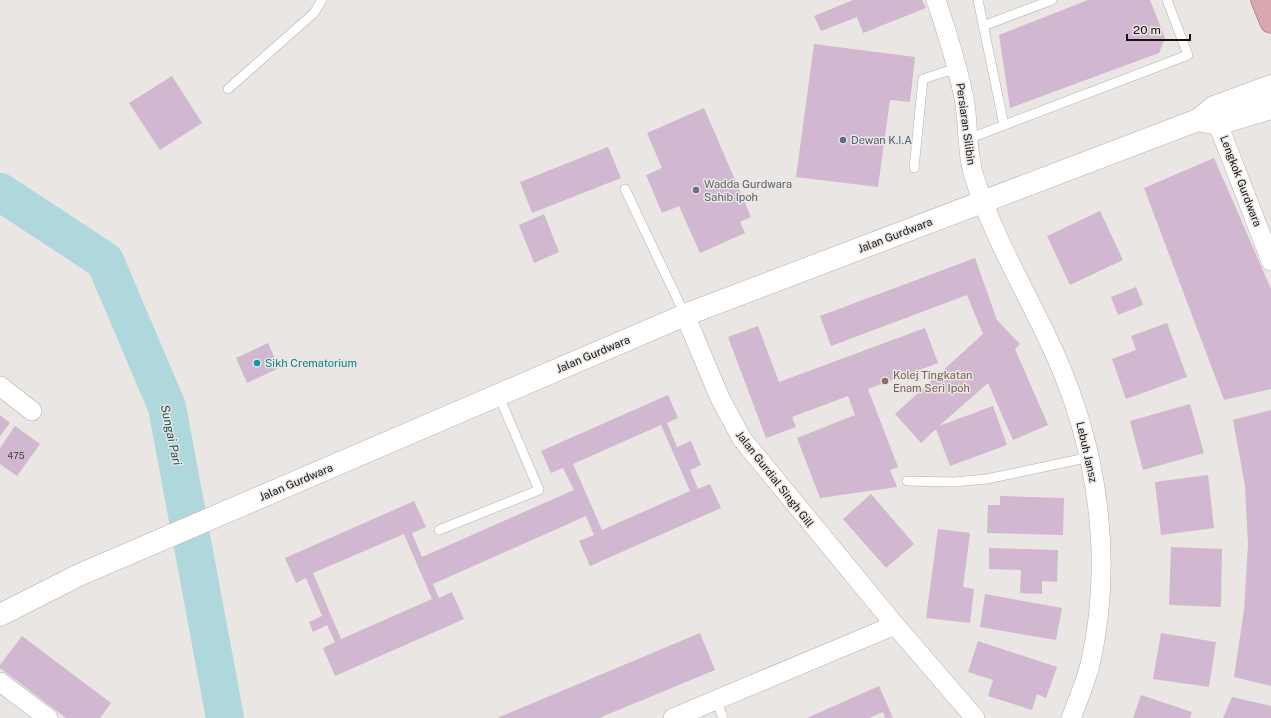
<svg xmlns="http://www.w3.org/2000/svg" width="1271" height="718" viewBox="0 0 1271 718" font-family="'Public Sans',sans-serif">
<style>
.lines{fill:none;stroke-linecap:round;stroke-linejoin:round}
.river{stroke:#afd8dc;stroke-width:38}
.building{fill:#d1b7cf;fill-rule:evenodd}
.lane-casing{stroke:#b3afac;stroke-width:10}
.street-casing{stroke:#b3afac;stroke-width:20}
.secondary-casing{stroke:#b3afac;stroke-width:23}
.primary-casing{stroke:#854d56;stroke-width:23}
.lane{stroke:#fff;stroke-width:9}
.street{stroke:#fff;stroke-width:19}
.secondary{stroke:#fff;stroke-width:22}
.primary{stroke:#daa7af;stroke-width:22}
.service-dot{fill:#5c6f8a;stroke:#eae6e3;stroke-width:1.5}
.worship-dot{fill:#6b7280;stroke:#eae6e3;stroke-width:1.5}
.culture-dot{fill:#0f9aa8;stroke:#eae6e3;stroke-width:1.5}
.education-dot{fill:#8d6e63;stroke:#eae6e3;stroke-width:1.5}
.labels{text-anchor:middle;stroke-width:3;stroke-linejoin:round;paint-order:stroke}
.number-label{font-size:9px;fill:#443d42}
.street-label{font-size:11px;fill:#151413;stroke:#eae6e3}
.service-label{font-size:11px;fill:#4e5e75;stroke:#eae6e3;text-anchor:start}
.worship-label{font-size:11px;fill:#5b616d;stroke:#eae6e3;text-anchor:start}
.culture-label{font-size:11px;fill:#0d838f;stroke:#eae6e3;text-anchor:start}
.education-label{font-size:11px;fill:#785e54;stroke:#eae6e3;text-anchor:start}
.water-label{font-size:12px;font-style:italic;fill:#185257;stroke:#eae6e3}
</style>
<rect width="100%" height="100%" fill="#eae6e3"/>
<g class="lines">
<path class="river" d="M0,192L105,261L167,407L225,718"/>
</g>
<g class="building">
<path d="M853,0H922L926,8L863,33L857,17L821,31L814,16Z"/>
<path d="M1088,0H1150L1165,38L1159,53L1010,108L999,35Z"/>
<path d="M814,44L915,57L910,102L890,100L878,187L796,177Z"/>
<path d="M172,76L202,123L160,150L129,103Z"/>
<path d="M704,108L751,217L740,222L745,233L700,253L679,206L662,213L646,175L662,168L647,133Z"/>
<path d="M608,147L621,178L532,213L520,182Z"/>
<path d="M1214,158L1271,289V389L1224,400L1144,188Z"/>
<path d="M1100,211L1123,260L1070,285L1047,236Z"/>
<path d="M544,214L559,252L534,263L519,225Z"/>
<path d="M975,258L997,320L1020,344L1015,349L1048,425L1013,440L988,383L939,426L993,406L1007,445L950,466L936,429L921,443L895,414L983,334L967,295L831,346L820,316Z"/>
<path d="M1136,287L1143,305L1118,315L1111,297Z"/>
<path d="M1167,323L1187,377L1126,399L1112,359L1136,350L1131,336Z"/>
<path d="M758,326L779,382L925,328L938,363L868,389L898,467L890,470L897,487L820,498L797,438L855,415L848,396L792,417L796,427L766,438L728,337Z"/>
<path d="M268,343L279,368L247,383L236,358Z"/>
<path d="M668,395L678,418L667,423L677,447L691,441L701,465L690,470L698,489L710,484L721,508L590,566L579,541L594,535L586,516L433,584L439,598L452,592L464,619L335,676L323,648L335,642L327,625L313,632L309,622L322,616L306,578L296,583L285,558L414,501L426,527L412,533L422,557L574,490L563,468L551,473L541,451ZM661,425L690,491L602,530L573,464ZM404,534L432,599L341,639L313,573Z"/>
<path d="M1190,404L1204,453L1143,470L1130,421Z"/>
<path d="M1271,410V686L1234,677L1244,610L1248,544L1245,486L1233,420Z"/>
<path d="M0,415L10,423L0,436Z"/>
<path d="M15,426L40,444L17,476L0,464V448Z"/>
<path d="M1208,475L1214,528L1161,535L1155,482Z"/>
<path d="M871,494L914,544L886,568L843,519Z"/>
<path d="M1000,496L1064,498L1063,535L987,533L988,505H1000Z"/>
<path d="M938,529L970,533L963,587L974,589L970,623L926,618Z"/>
<path d="M1171,547L1222,549L1221,607L1169,605Z"/>
<path d="M989,548L1058,550L1057,582L1042,581V594L1020,593L1021,570L989,569Z"/>
<path d="M985,594L1062,608L1056,640L980,627Z"/>
<path d="M700,633L715,670L599,718H497Z"/>
<path d="M1161,633L1216,642L1209,687L1153,679Z"/>
<path d="M22,636L111,703L100,718H66L0,668V665Z"/>
<path d="M978,641L1057,667L1046,698L1037,694L1032,710L988,696L993,680L968,672Z"/>
<path d="M879,686L893,718H885L883,712L869,718H807Z"/>
<path d="M1141,695L1192,712L1190,718H1133Z"/>
<path d="M1232,697L1271,706V718H1223Z"/>
</g>
<g class="lines">
<g class="lane-casing">
<g id="lane">
<path d="M978,0L1004,125"/>
<path d="M983,26L1052,0"/>
<path d="M228,89L314,13L322,0"/>
<path d="M968,139L1188,55L1167,0"/>
<path d="M914,168L923,79L957,68"/>
<path d="M625,189L685,315"/>
<path d="M907,481L953,482L987,479L1090,457"/>
<path d="M439,530L539,490L498,394"/>
<path d="M716,700L723,718"/>
</g>
</g>
<g class="street-casing">
<g id="street">
<path d="M936,0C947,32 957,65 964,98C969,124 966,151 974,176C992,235 1028,295 1054,352C1098,449 1114,560 1090,665C1085,683 1078,701 1071,718"/>
<path d="M1218,124L1271,261"/>
<path d="M685,315L720,398L742,439L895,625L975,718"/>
<path d="M0,386L32,411"/>
<path d="M0,682L48,718"/>
<path d="M673,718L895,625"/>
</g>
</g>
<g class="secondary-casing">
<g id="secondary">
<path d="M1198,120L1218,124L1271,108"/>
<path d="M0,615L79,575L685,315L1198,120L1214,107L1271,86"/>
</g>
</g>
<g class="primary-casing">
<path id="primary" d="M1262,0L1271,22"/>
</g>
<use href="#lane" class="lane"/>
<use href="#street" class="street"/>
<use href="#secondary" class="secondary"/>
<use href="#primary" class="primary"/>
</g>
<circle class="service-dot" cx="843" cy="140" r="4"/>
<circle class="worship-dot" cx="696" cy="190" r="4"/>
<circle class="culture-dot" cx="257" cy="363" r="4"/>
<circle class="education-dot" cx="885" cy="381" r="4"/>
<g class="labels">
<g class="number-label">
<text x="16" y="459">475</text>
</g>
<g class="street-label">
<text transform="translate(966 124) rotate(82)" y="4">Persiaran Silibin</text>
<text transform="translate(1241 181) rotate(69)" y="4">Lengkok Gurdwara</text>
<text transform="translate(895 235) rotate(-21)" y="4">Jalan Gurdwara</text>
<text transform="translate(593 354) rotate(-23)" y="4">Jalan Gurdwara</text>
<text transform="translate(1087 452) rotate(77)" y="4">Lebuh Jansz</text>
<text transform="translate(775 479) rotate(52)" y="4">Jalan Gurdial Singh Gill</text>
<text transform="translate(296 482) rotate(-23)" y="4">Jalan Gurdwara</text>
</g>
<g class="service-label">
<text x="851" y="144">Dewan K.I.A</text>
</g>
<g class="worship-label">
<text x="704" y="188">Wadda Gurdwara<tspan x="704" dy="13">Sahib Ipoh</tspan></text>
</g>
<g class="culture-label">
<text x="265" y="367">Sikh Crematorium</text>
</g>
<g class="education-label">
<text x="893" y="379">Kolej Tingkatan<tspan x="893" dy="13">Enam Seri Ipoh</tspan></text>
</g>
<g class="water-label">
<text transform="translate(171 435) rotate(78)" y="4">Sungai Pari</text>
</g>
</g>
<path d="M1127 34v6h63v-6" fill="none" stroke="#151413" stroke-width="2"/>
<text x="1133" y="34" font-size="12" fill="#151413" stroke="#eae6e3" stroke-width="3" paint-order="stroke">20 m</text>
</svg>
